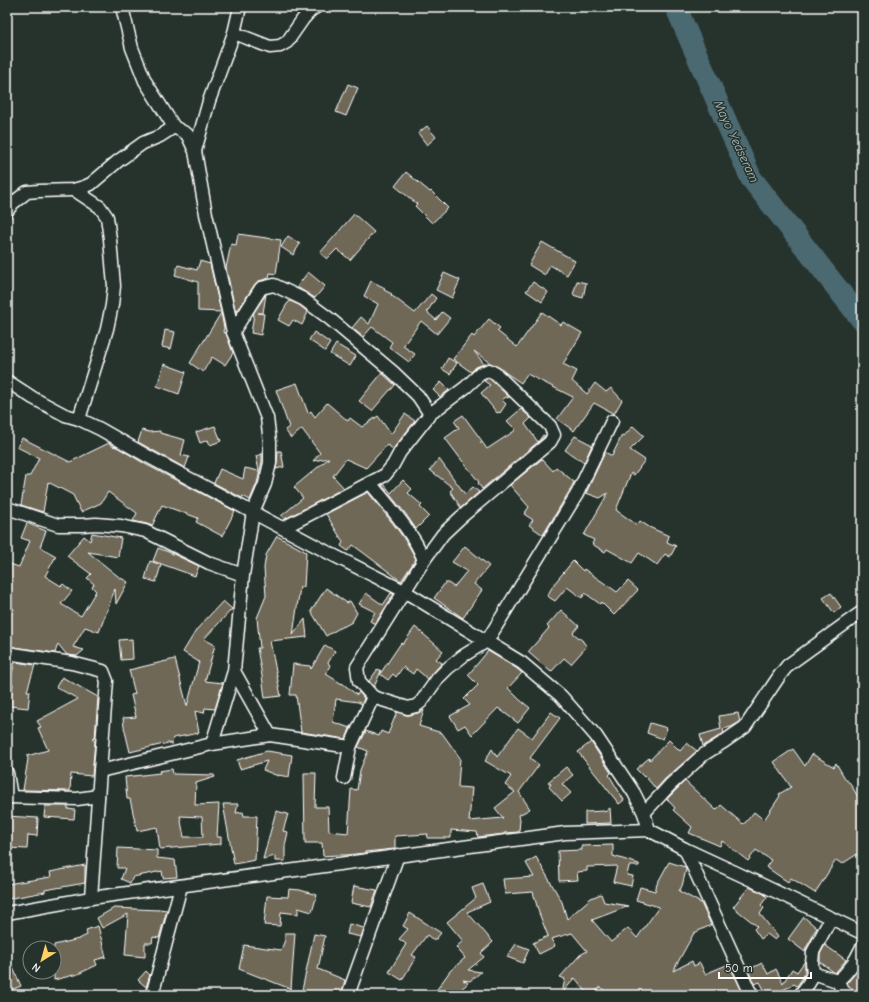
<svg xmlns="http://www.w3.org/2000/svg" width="869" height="1002" viewBox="0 0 869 1002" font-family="'Comic Neue',sans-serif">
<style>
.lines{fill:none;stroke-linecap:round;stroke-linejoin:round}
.river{stroke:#4b6971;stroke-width:22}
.building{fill:#6f6757;stroke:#fff;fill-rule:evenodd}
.minor-casing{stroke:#fff;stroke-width:15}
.minor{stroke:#26332d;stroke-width:12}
.labels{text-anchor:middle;stroke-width:3;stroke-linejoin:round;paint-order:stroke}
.water-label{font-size:13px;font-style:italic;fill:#aebcbf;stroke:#26332d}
</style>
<rect width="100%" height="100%" fill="#26332d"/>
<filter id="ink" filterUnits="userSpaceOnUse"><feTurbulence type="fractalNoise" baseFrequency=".025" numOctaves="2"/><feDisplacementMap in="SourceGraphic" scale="8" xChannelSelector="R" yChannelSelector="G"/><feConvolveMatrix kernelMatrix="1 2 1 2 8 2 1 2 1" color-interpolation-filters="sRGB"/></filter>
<g filter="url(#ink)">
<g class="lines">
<path class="river" d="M676,7L684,26L751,178L862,320"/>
</g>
<g class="building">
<path d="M348,84L358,88L346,116L336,112Z"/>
<path d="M427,126L436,137L427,145L418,133Z"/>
<path d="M406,172L430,192L431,191L448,208L432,223L415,206L417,204L395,186Z"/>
<path d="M354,214L374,232L350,260L337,249L327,259L320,253Z"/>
<path d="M238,234L281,240L276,274L270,273L269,278L259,281L255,284L236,313L226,268L231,244L236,245Z"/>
<path d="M288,236L300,244L293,255L281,247Z"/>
<path d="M542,242L575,261L567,275L550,265L545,275L529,265Z"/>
<path d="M200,261L210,264L221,312L198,311V282L175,275L178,265L197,270Z"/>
<path d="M308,272L325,286L315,298L297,287Z"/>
<path d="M444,273L460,280L452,298L436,290Z"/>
<path d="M371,281L385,288L384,290L392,294L391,295L415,313L431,294L436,298L427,312L436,320L442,312L450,318L437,334L421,321L403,346L415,354L409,362L389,347L392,342L372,327L363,337L352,328L361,317L369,324L378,304L364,296Z"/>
<path d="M577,281L586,283L583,298L573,295Z"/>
<path d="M533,282L548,292L542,302L526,291Z"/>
<path d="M266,294L263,313H258L264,314L261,335L251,333L254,314H253Z"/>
<path d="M290,301L299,305L308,312L302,325L293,320L289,326L278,320L287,304Z"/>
<path d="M542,312L561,325L563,322L582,333L563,364L577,371L572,381L587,394L595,383L606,392L611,388L622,400L614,414L594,403L574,431L557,419L573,397L527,374L521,383L506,373L500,368L490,363L474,351L484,364L476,367L471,372L453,359L472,335L474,337L489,319L500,328L497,331L517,347Z"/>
<path d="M221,313L224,328L223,332L226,333L233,353L225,365L212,357L203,372L190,363Z"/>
<path d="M165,330L175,332L171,349L162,347Z"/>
<path d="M314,332L330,343L325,351L309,340Z"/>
<path d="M336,344L356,356L350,366L330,354Z"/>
<path d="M448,358L457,363L450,374L442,369Z"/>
<path d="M164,364L186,372L179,394L157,386Z"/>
<path d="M382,373L395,385L391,390H390L372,411L359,401Z"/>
<path d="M488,378L491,380L509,397L508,398L506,397L502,400L506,404L500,413L499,412L497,413L481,393L490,385L484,381Z"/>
<path d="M441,382L449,390L440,397L433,390Z"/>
<path d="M297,383L308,413L311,411L315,417L327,403L348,421L350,418L362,427L378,416L391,434L405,414L415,421L393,449L387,445L366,468L346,459L333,476L344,488L285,519L281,516L303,498L294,487L329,458L313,461L320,453L302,429L291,438L285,430L289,427L276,390Z"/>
<path d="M521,409L531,418L525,424L538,442L543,435L545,436L482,489L478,483L479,482L460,458L445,438L459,428L454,421L463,415L482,441L480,443L482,442L487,449L516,430L507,421Z"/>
<path d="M215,426L221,441L210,445L208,440L200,443L196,432Z"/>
<path d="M633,426L644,436L630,450L645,460L634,475L631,473L616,510L637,525L640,521L649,527L669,536L667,542L676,546L670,557L665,554L657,565L639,553L632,563L607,549L605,552L592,544L594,540L584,535L608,493L600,498L586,493L605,452L612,456L622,435L624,436Z"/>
<path d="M142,430L149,432L160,431V433L185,440L181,455L189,457L185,468L138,442Z"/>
<path d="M575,436L592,445L584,463L565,450Z"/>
<path d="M22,438L70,462L109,443L111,444L112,446L117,447L145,464L235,511L222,536L196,522L198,518L162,505L152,526L147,524L133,521L137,513L108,492L101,503L81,512L73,495L48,482L43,512L21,505L26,476H30L39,458L17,447Z"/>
<path d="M278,451H281L284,467L276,469L277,463Z"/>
<path d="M262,454V462L257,483L250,500L243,496L242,498L214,483L220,469L243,479L245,468L259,471L256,456Z"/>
<path d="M439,459L465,494L473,487L479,492L461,508L450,491L453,488L430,470Z"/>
<path d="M542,459L553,471L556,467L574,482L570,490L543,535L529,525L533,520L524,514L529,507L510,485Z"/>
<path d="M403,480L412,489L408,493L422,505L420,507L429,516L416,529L405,513L382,485L384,484L391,493Z"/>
<path d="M368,492L398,530L409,546L416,559L401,581L353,545L348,551L341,546L343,542L326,514Z"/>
<path d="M27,523L46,531L40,547L56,556L45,576L61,586L63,584L72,591L61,604L81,616L96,591L92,587L94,584L87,578L91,574L67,556L84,536L90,541L92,533L121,538L118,557L88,552L119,577L128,582L116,604L115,589L99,632L85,627L73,647L84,650L77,656L67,655L58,644L55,653L7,646V622L14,609L7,606V563L19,567L30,541L21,538Z"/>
<path d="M277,536L306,552L304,587H300L293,635L305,619L307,637L270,641L281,696L265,698L262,676L257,648H260L257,618L266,596L264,568L266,555Z"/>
<path d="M465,546L489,566L474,584L482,590L463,618L434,598L445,583H448L454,587L467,571L452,562Z"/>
<path d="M158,548L171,553L199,566L195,576L153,561Z"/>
<path d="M150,561L161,565L156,582L145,579Z"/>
<path d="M573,561L583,571L584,569L617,592L628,581L638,590L614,615L601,602L600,604L585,593L582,598L567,587L555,601L547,596L554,584Z"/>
<path d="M326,588L347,603L350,601L357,613L352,622L343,627V626L326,636L311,611Z"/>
<path d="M366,593L383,605L391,593L394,594L375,624L370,621L375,612L359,604Z"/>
<path d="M831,593L841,607L834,613L823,598Z"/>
<path d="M223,601L232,609L204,639L215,645L205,681L223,683L215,709L205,708L204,713L195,711L199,733L173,738L172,744L168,743L130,752L124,727L123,718L136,717L131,695L135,694L129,670L175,659L187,706L199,662L183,652L197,629Z"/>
<path d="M561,610L579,626L573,633L583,641V642L587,646L571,664L564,658L551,672L528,652L549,628L547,626Z"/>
<path d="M415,627L443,651L436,659L442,663L433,673L428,679L416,669L413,674L403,667L396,677L393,674L388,680L380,674L401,643L403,644Z"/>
<path d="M132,639L133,659L121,660L119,640Z"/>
<path d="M325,645L335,651L328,663L330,665L326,674L342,684V683L357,695L359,692L364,698L362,704L358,702L336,699L333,722L350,728V726H351L346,739L301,732L296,695H290L293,664L310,666L311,669Z"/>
<path d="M488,651L516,668L522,673L508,688L520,700L530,708L518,723L498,708L472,735L465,725L458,729L450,716L470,705L464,699L478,685L468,675Z"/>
<path d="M15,662L35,665L27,691H30L28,708L10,706L13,684L9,683Z"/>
<path d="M378,669L381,671L374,687L369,681Z"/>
<path d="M62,677L98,697L95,738L92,739L95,741L92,776L71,774L70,791L23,790L28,759L27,756L48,750L38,728L41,727L37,721L78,699L56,687Z"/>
<path d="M424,710L419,726L442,733L460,758L458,787L472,788L469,821L503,818L495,808L515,792L505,785L511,776L485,761L492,749L497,757L518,728L532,738L551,712L560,718L530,758L539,765L519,792L530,809L519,815L520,819L519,832L504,833V834L478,837L477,832L451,830V838H427L428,834L395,836V848L394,849L365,852V853L346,855H337L323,856L322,843H305L304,773H316L315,807H328L329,831L348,833L351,789L357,790L360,770L368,751L358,747L366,731L379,736L381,731L388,734L397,712L406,715H410L418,713Z"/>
<path d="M738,713L740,722L731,727L723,729L724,733L703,746L700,735L721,729L719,716Z"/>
<path d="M650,723L667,728L663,739L647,733Z"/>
<path d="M669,740L680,751L687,743L697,751L665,779L656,789L645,776L644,777L636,769L649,758L650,760Z"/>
<path d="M591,742L611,773L609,775L624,800L619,804L578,752Z"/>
<path d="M793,749L805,766L812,754L834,767L836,763L846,780L850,783L862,804V851L842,864L836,860L815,893L791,878L788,882L766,867L771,860L756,850L748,861L722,841L720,846L689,833L692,827L673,810L675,808L667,799L685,781L716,810L721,805L743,824L744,823H745L754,812L764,820L780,796L779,794L791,787L774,762Z"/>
<path d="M267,751L292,755L289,777L278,775V776L263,770L267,761L240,769L237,760Z"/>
<path d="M566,767L573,775L562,784L571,793L562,801L549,787L551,784L548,782Z"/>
<path d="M172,769L173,774L214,775L215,777L196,783L195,805L219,804L217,837H221V844L160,849L157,827L137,831L130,799H127L125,777L160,773L159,771ZM180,816L202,817L203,837H184Z"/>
<path d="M223,804H238L236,813L243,812L244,816H257L255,860L234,864Z"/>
<path d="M45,806H68V809L75,810L74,819L44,817Z"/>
<path d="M610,808L611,823L585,824V812L604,811L605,812Z"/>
<path d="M276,811L288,814L283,831L288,832L285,846V861H275V856L263,859Z"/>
<path d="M7,816L38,818L37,836L28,835L27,849L7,848Z"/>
<path d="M613,845V856L639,864V866H629L627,875L633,876L631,886L613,882L617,866L587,867V871L577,872L578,880L559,881L558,851L582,850L581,846Z"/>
<path d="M118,848L157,850V858L175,860L177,877L163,878L162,871L133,877L130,883L121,879L125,868H117Z"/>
<path d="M536,857L562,902L567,919L591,898L601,894L604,902L629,906L592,920L611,942L628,928L637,938L659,907L636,900L640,887L655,891L657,884L669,862L685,867L686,870L682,886L679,891L701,903L711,925L694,933L673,971L692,961L694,966L700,963L705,974L729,964L741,989L739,990L741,995H675L671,992L667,995H607L601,987L591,995H589L575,978L562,993L565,979L560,977L580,955L587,951L572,933L551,939L555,946L539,954L533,943L548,936L539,913L533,892L505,894L503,879L534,877L526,863Z"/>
<path d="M85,865V883L45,890V892L7,899V884L51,877L50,872Z"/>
<path d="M483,884L490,902L467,912L493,942L481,953L484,957L468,970L481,972L470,981L463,980L468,983L455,995H433L450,971L465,958L456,947L463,941L447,922L476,898L472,888Z"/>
<path d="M354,886L377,890L371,907L351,903Z"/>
<path d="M749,887L764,894L767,897L761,905L764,908L760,914L778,937L775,940L767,934L761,939L754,929L757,926L733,907Z"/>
<path d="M289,889L300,890L317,895L312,912L298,908V914L281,912L280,926L264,925L267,896L288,897Z"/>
<path d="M114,908L159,910V909L167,910L159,938L153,937L152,943H145V957L125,955L128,914L102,928L97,918Z"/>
<path d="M410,913L441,933L436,939H432L427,935L412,955L416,957L402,980L389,972L406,944L399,939L408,929L403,926Z"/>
<path d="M804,917L817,928L812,935L813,936L806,948L805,952L788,939Z"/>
<path d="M349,924L364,928L361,937L347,934Z"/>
<path d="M98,926L106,957L95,960L97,965L78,974L54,980V945L79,939L87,935L86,930Z"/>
<path d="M285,933H295L291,989L239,969L244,945L281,950L285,940Z"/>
<path d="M314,934L325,936L318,969L345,980L341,995H301Z"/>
<path d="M516,944L529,949L523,963L507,957Z"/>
<path d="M825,945L846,960L835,973L820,962V954Z"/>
<path d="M7,954L21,986L11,990L7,981Z"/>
<path d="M805,961V972L802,979L797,986L794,984L774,995H767L760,982L754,984L748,970L762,963L768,974L776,969L783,983L792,969L797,972Z"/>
<path d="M859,969L862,971V995H856L855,991L849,986L847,983Z"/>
<path d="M146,971L150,975L146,987L138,980Z"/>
</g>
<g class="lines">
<g class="minor-casing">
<g id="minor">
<path d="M122,7L132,48L145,81L174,127L187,134L195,151L206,214L233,332L267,418L270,442V463L265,484L253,512L243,575L234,671L212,744"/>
<path d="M234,33L270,47L280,46L287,42L303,19L311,10L316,7"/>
<path d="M195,151L209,101L234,33L240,7"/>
<path d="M73,190L79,193L100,207L107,217L110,239L114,286L112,305L107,329L79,419"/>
<path d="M7,211L13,203L27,192L39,191L73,190L84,187L91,184L118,161L143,143L160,136L174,127"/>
<path d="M233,332L261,288L274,285L303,299L330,319L393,372L418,396L430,414"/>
<path d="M7,381L33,398L65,415L79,419L100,429L149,457L329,553L404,591L522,663L561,696L596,736L634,793L644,813L649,830"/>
<path d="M370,483C385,501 402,520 414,540C418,546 421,553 424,560"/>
<path d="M7,508L58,525H82L96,524L121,526L145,531L209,563L243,575"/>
<path d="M283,528L385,475L393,465L400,452L430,414L466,387L481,373L489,370L496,374L550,426L554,435L550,442L460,518L443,534L424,560L357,667L359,681L373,697L408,708L416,706L421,702L438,678L448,668L463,656L487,641L577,494L612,421"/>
<path d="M7,653L72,663L103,671L107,681L100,771L91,898"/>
<path d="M234,671L270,735"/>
<path d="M100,771L212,744L270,735L350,747"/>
<path d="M7,773L11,797"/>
<path d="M344,778L350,747L373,697"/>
<path d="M7,797L77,799L98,796"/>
<path d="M644,813L670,785L703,755L722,743L745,727L780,675L788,665L849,621L862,612"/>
<path d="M685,849L749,990L753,995"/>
<path d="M7,913L91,898L565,833L649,830L685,849L756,882L862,933"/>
<path d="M813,973L837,981L844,992L849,995"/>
<path d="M837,981C848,973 856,960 862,947"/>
<path d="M151,995L154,988L181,886"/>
<path d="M348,995L398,855"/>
<path d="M800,995L809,983L813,973L812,963L813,952L831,918"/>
</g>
</g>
<use href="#minor" class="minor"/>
</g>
</g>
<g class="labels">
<g class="water-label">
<text transform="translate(737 141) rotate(65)" y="5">Mayo Yedseram</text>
</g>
</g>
<rect width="869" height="1002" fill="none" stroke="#26332d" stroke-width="24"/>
<rect x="12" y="12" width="845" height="978" fill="none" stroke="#fff" stroke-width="1.5" filter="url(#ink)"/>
<g transform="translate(42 960) rotate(217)"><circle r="19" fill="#26332d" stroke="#7d8581"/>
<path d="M0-3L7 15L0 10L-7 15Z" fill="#ffd166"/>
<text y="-6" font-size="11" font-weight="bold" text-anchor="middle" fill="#ffffff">N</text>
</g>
<path d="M719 972v6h92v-6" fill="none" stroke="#ffffff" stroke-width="2"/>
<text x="725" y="972" font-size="12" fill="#ffffff" stroke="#26332d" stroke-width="3" paint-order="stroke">50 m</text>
</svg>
